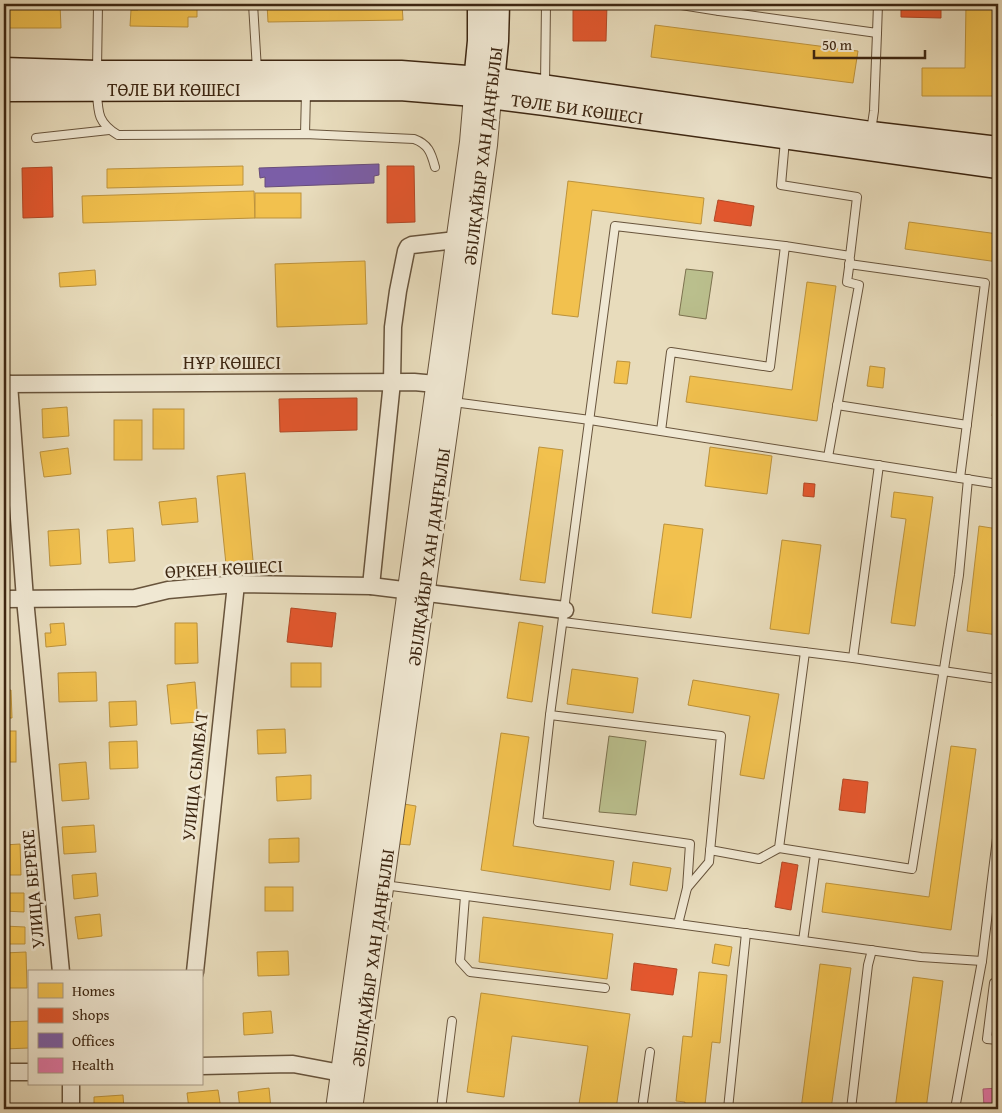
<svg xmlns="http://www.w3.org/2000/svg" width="1002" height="1113" viewBox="0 0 1002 1113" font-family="'Gentium Book Plus',serif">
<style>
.green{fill:#babf8d;stroke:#7c724f}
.homes{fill:#f2c14e;stroke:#bc923c}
.shops{fill:#e4572e;stroke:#b24825}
.offices{fill:#7b5ea7;stroke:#684d7a}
.health{fill:#e377a8;stroke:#b15f7b}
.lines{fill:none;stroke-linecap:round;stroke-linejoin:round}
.service-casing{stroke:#68543c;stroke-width:10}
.minor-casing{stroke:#68543c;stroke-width:19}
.tertiary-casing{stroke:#68543c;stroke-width:22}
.secondary-casing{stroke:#3d2611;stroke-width:25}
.service{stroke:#f0e8d3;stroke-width:8}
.minor{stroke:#f0e8d3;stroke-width:16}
.tertiary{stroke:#f0e8d3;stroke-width:20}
.secondary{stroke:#f0e8d3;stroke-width:22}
.labels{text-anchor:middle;stroke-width:5;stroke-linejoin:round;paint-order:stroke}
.street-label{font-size:18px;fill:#3d2611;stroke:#f0e8d3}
</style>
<rect width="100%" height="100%" fill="#e8dcbc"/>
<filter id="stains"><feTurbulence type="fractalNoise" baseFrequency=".004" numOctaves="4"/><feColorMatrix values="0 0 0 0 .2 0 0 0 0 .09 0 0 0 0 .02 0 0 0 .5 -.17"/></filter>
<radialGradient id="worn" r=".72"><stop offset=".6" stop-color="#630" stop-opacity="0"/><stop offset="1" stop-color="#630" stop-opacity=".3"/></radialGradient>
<g class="green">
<path d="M686,269L713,272L706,319L679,315Z"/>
<path d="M609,736L646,741L636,815L599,812Z"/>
</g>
<g class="homes">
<path d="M4,4H60L61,28H4Z"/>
<path d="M138,4H197V17H188V27L130,26L131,10H138Z"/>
<path d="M267,4H402L403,20L268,22Z"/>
<path d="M966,4H993V96H922V68H965Z"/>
<path d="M655,25L858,51L853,83L651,57Z"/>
<path d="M243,166V185L107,188V169Z"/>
<path d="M568,181L704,198L701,224L592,210L578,317L552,314Z"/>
<path d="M254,191L255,218L83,223L82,196Z"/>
<rect x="255" y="193" width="46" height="25"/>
<path d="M909,222L998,234V262L905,249Z"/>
<path d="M365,261L367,324L277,327L275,264Z"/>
<path d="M95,270L96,285L60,287L59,273Z"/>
<path d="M807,282L836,286L817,421L686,402L690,376L792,390Z"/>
<path d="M617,361L630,362L627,384L614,383Z"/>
<path d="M870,366L885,368L883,388L867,386Z"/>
<path d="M998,370V417L992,416Z"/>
<path d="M67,407L69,436L43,438L42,409Z"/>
<rect x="153" y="409" width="31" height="40"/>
<rect x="114" y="420" width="28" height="40"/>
<path d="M539,447L563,450L545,583L520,580Z"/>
<path d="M710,447L772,456L767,494L705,486Z"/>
<path d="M68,448L71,474L44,477L40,452Z"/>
<path d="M245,473L254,571L227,574L217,476Z"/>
<path d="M894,492L933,497L915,626L891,623L906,519L891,517Z"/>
<path d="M196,498L198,522L162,525L159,502Z"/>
<path d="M664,524L703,529L691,618L652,613Z"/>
<path d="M979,526L998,529V635L967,631Z"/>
<path d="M133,528L135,561L109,563L107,530Z"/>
<path d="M79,529L81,564L50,566L48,531Z"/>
<path d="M782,540L821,545L809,634L770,629Z"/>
<path d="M519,622L543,626L532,702L507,698Z"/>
<path d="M64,623L66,645L46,647L45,633H51L50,624Z"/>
<path d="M175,623H197L198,663L175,664Z"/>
<path d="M6,634L7,662H4V635Z"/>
<rect x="291" y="663" width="30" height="24"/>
<path d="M572,669L638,678L633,713L567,704Z"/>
<path d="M96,672L97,701L59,702L58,673Z"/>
<path d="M693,680L779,694L764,779L740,775L750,716L688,705Z"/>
<path d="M195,682L198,722L171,724L167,685Z"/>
<path d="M4,690H11L12,718H4Z"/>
<path d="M136,701L137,725L110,727L109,702Z"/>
<path d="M285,729L286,753L258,754L257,730Z"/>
<rect x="4" y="731" width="12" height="31"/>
<path d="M501,733L529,737L513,846L614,861L610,890L481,870Z"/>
<path d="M137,741L138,768L110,769L109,742Z"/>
<path d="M951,746L976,749L951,930L822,912L826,883L929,897Z"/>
<path d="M86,762L89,799L62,801L59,764Z"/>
<path d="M311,775V799L277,801L276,777Z"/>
<path d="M404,804L416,806L410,845L398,844Z"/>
<path d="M94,825L96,852L64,854L62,827Z"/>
<path d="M299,838V862L269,863V839Z"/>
<path d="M20,844L21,875H4V845Z"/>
<path d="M633,862L671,868L667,891L630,885Z"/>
<path d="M96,873L98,896L74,899L72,875Z"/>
<rect x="265" y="887" width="28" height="24"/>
<path d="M4,893H24V912L4,911Z"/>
<path d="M100,914L102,936L78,939L75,917Z"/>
<path d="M483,917L613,934L607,979L479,962Z"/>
<path d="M4,926L25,927V944H4Z"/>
<path d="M715,944L732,947L729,966L712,963Z"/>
<path d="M288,951L289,975L258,976L257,952Z"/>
<path d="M26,952L27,988H4V953Z"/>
<path d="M820,964L851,968L831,1109H801Z"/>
<path d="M699,972L727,975L720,1043L712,1042L705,1105L712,1106V1109H684L685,1102L676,1101L683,1036L692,1037Z"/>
<path d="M913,977L943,981L926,1109H895Z"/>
<path d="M481,993L630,1014L616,1109L579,1104L588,1046L512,1036L504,1097L467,1092Z"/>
<path d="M271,1011L273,1033L244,1035L243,1013Z"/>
<path d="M29,1021V1048L4,1049V1022Z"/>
<path d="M269,1088L271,1109H240L238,1092Z"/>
<path d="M218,1090L221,1109H189L187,1093Z"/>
<path d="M123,1095L124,1109H94V1097Z"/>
<path d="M50,1104V1109H18V1105Z"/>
</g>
<g class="shops">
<path d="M573,4H607L606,41H573Z"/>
<path d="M901,4H941V18L901,17Z"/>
<path d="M387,166H414L415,222L387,223Z"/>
<path d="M52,167L53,217L23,218L22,168Z"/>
<path d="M718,200L754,206L751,226L714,221Z"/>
<path d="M357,398V430L280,432L279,399Z"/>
<path d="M804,483L815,484L814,497L803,496Z"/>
<path d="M291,608L336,613L332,647L287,642Z"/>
<path d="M843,779L868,782L865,813L839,810Z"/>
<path d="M782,862L798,865L791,910L775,907Z"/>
<path d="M634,963L677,969L673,995L631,990Z"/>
</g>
<path class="offices" d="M379,164V175L374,176V183L265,187V177L260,178L259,168Z"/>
<path class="health" d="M998,1088V1109H988V1107H984L983,1089Z"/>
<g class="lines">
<g class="service-casing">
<g id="service">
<path d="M253,4L257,70"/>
<path d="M675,4L719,11"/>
<path d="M719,4V11L877,33L878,4"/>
<path d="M97,70L98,4"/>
<path d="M545,84L546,4"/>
<path d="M97,92C98,113 98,123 118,135L305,134L414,139C428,144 431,152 435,167"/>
<path d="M871,131L874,111L877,33"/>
<path d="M305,134L306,92"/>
<path d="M36,138L109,130"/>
<path d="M849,264L985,283L960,478"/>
<path d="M453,402L590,420L998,484"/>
<path d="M837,405L967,425"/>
<path d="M661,431L671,352L770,367L785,246L850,256L857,197L781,185L785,140"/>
<path d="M828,457L859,285L847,282L850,260"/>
<path d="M563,622L853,658L998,679"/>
<path d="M853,658L879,465"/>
<path d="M550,715L538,822L690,844L687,888"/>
<path d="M779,848L912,869L959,575L968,479"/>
<path d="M710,850L759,859L779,848L805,652"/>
<path d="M384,885L678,924L687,888L709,862L721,736L550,715L615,226L785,246"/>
<path d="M465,896L460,961L470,972L605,988"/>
<path d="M678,924L921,957L982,961"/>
<path d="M803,941L815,854"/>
<path d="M998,983H994L987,1039L998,1040"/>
<path d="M441,1109L452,1021"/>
<path d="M642,1109L650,1052"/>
<path d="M728,1109L746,933"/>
<path d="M851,1109L868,965L872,950"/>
<path d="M955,1109L982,961L998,830"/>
</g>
</g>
<g class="minor-casing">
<g id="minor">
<path d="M4,384L414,382L436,384L444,394"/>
<path d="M9,384L25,599L61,972"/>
<path d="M371,586L392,382L393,327L398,291L406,251L408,247L412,245L456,240"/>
<path d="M4,599L135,598L168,590L236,584L371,586L565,610"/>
<path d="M195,972L236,584"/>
<path d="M201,1066L293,1064L341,1073"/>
<path d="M4,1072H29"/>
<path d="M71,1084V1109"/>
</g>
</g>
<g class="tertiary-casing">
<g id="tertiary">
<path d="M336,1109L470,142L474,95"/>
<path d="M352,1109L455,376L487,145L491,97"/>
</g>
</g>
<g class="secondary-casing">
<g id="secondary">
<path d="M4,69L97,72H401L493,79L871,133L998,148"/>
<path d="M4,90L400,89L474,95L545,104L998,167"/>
<path d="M492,92L497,41L498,4"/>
<path d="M474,93L479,41V4"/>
</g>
</g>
<use href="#service" class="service"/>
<use href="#minor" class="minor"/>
<use href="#tertiary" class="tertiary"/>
<use href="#secondary" class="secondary"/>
</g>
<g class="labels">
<g class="street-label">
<text x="174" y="96">ТӨЛЕ БИ КӨШЕСІ</text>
<text transform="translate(577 109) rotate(8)" y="6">ТӨЛЕ БИ КӨШЕСІ</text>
<text transform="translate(483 156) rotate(-83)" y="6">ӘБІЛҚАЙЫР ХАН ДАҢҒЫЛЫ</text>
<text x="232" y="369">НҰР КӨШЕСІ</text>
<text transform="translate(429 557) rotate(-82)" y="6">ӘБІЛҚАЙЫР ХАН ДАҢҒЫЛЫ</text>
<text transform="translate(224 569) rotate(-3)" y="6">ӨРКЕН КӨШЕСІ</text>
<text transform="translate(195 776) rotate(-84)" y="6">УЛИЦА СЫМБАТ</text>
<text transform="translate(33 889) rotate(-95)" y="6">УЛИЦА БЕРЕКЕ</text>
<text transform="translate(373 958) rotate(-82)" y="6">ӘБІЛҚАЙЫР ХАН ДАҢҒЫЛЫ</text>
</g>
</g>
<rect width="1002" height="1113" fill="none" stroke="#e8dcbc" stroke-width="20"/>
<rect x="5" y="5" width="992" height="1103" fill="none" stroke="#3d2611" stroke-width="2.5"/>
<rect x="10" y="10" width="982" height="1093" fill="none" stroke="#3d2611"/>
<rect x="28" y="970" width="175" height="115" fill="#f0e8d3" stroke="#a89a85"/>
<rect x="38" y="983" width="25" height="15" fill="#f2c14e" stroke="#a89a85"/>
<text x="72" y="996" font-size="15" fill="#3d2611">Homes</text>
<rect x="38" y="1008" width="25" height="15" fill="#e4572e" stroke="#a89a85"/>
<text x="72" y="1020" font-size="15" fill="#3d2611">Shops</text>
<rect x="38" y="1033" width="25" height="15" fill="#7b5ea7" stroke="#a89a85"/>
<text x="72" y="1046" font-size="15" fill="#3d2611">Offices</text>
<rect x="38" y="1058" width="25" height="15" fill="#e377a8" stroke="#a89a85"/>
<text x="72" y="1070" font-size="15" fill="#3d2611">Health</text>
<path d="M814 50v8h111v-8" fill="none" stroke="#3d2611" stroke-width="2.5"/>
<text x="822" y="50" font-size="15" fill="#3d2611" stroke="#f0e8d3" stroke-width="4" paint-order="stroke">50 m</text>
<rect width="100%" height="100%" filter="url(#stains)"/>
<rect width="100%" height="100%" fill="url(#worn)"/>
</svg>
